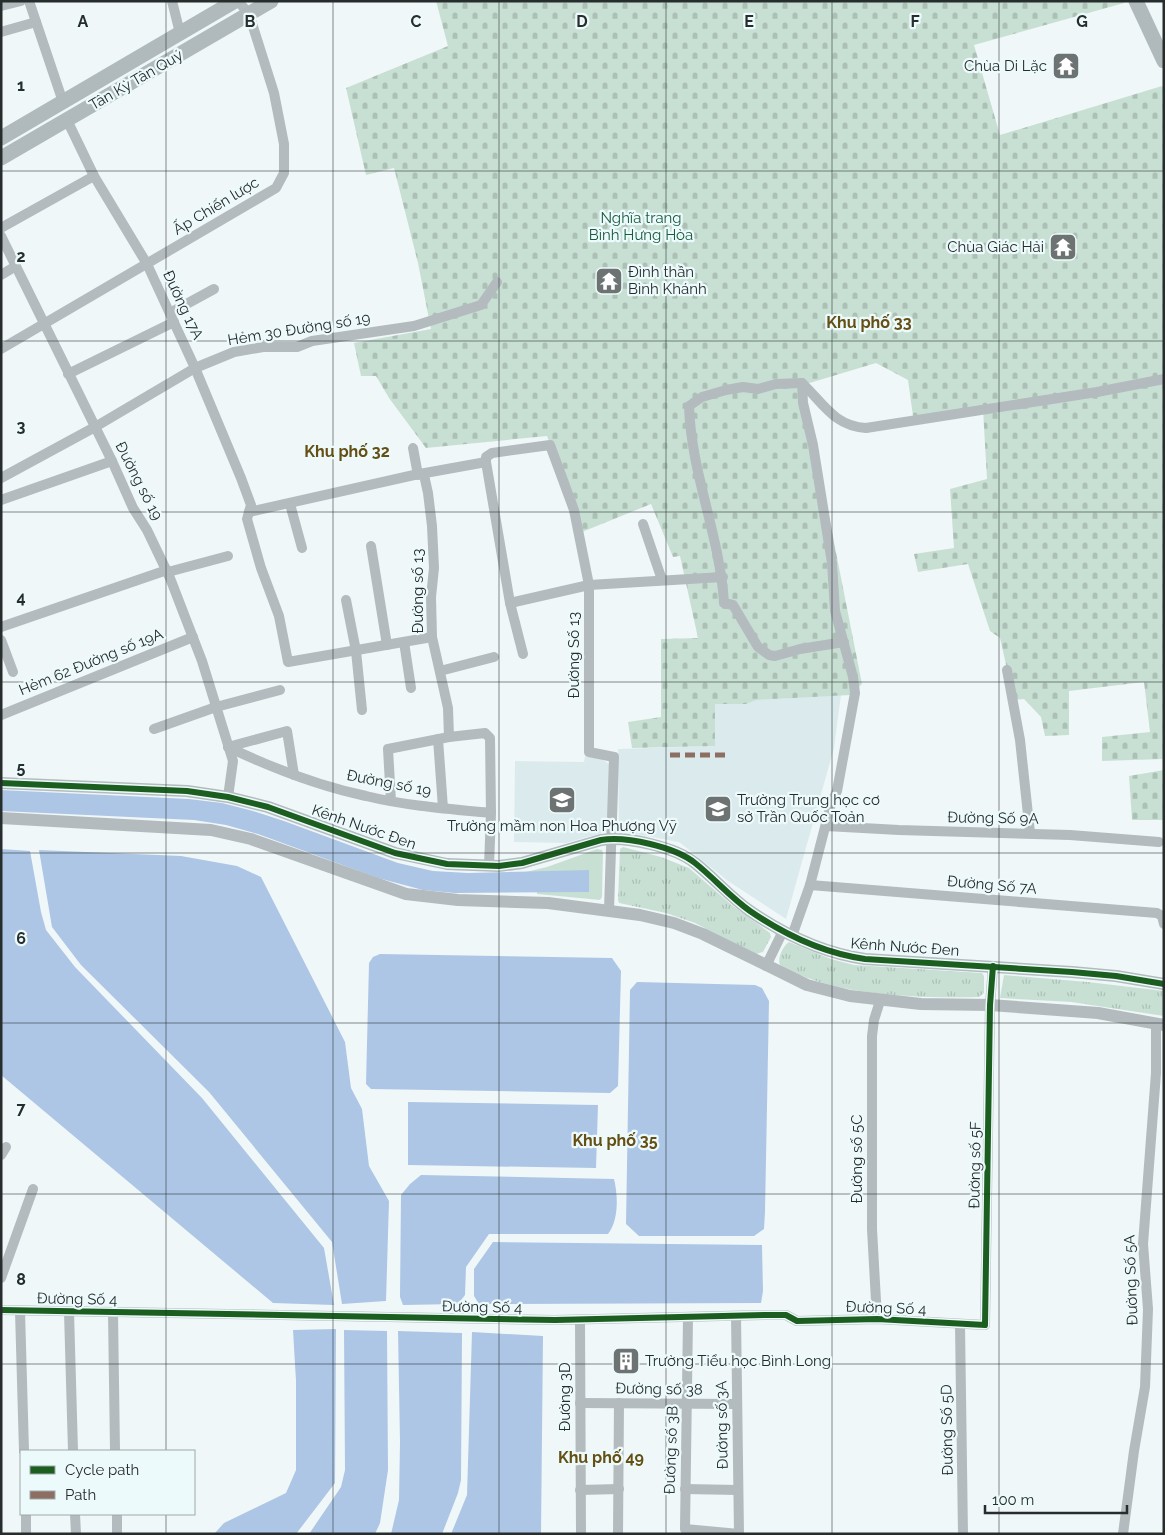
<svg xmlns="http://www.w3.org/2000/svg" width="1165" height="1535" viewBox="0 0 1165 1535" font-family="Raleway,sans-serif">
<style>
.built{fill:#dbebed}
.grass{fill:#c8e0d4}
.cemetery{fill:url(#cemetery-stones)}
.park{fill:url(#park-tufts)}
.water{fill:#adc6e5}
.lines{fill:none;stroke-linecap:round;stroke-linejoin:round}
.minor{stroke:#b3bbbe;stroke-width:10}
.tertiary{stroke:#b3bbbe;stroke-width:12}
.secondary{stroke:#b0babd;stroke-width:15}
.quiet{stroke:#8d6e63;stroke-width:5;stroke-dasharray:10 5;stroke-linecap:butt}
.cycleway-casing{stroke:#edfafc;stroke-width:9}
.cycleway{stroke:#1b5e20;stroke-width:6}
.grid{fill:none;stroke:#272c2c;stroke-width:1;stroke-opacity:0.55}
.labels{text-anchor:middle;stroke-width:4.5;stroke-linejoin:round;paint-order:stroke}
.poi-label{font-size:15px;fill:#272c2c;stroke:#edfafc;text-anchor:start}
.street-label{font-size:15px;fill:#272c2c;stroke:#edfafc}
.park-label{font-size:15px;fill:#1a5b3d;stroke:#edfafc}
.neighbourhood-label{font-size:16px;font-weight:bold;fill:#664f14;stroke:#edfafc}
.grid-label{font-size:16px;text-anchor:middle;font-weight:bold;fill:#272c2c;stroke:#edfafc;stroke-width:4.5;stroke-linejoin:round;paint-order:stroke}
</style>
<defs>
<pattern id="cemetery-stones" width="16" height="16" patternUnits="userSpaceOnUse" patternTransform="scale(1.25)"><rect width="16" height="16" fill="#c8e0d4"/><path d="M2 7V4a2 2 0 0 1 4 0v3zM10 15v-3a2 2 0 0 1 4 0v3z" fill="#acc0b6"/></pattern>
<pattern id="park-tufts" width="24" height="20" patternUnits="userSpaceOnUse" patternTransform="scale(1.25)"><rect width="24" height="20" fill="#c8e0d4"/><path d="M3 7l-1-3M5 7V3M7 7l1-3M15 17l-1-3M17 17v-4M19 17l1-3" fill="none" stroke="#acc0b6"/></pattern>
</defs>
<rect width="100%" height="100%" fill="#f0f7f8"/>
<g class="built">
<path d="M841,695L834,748L786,919L728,881L679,842L619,831L618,749L714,746L715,704H746L757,700Z"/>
<path d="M585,756L600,758L609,764L611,769L609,831L566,843L514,842L515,761L584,762Z"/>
</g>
<path class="grass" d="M597,849L602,850L603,853L602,897L600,900L537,894V892H588L526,872L547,867Z"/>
<g class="cemetery">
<path d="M436,1H1123L1124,3L974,45L1000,135L1162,86L1164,90V759L1102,761V737L1150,732L1144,682L1069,691V735L1045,736L1041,717L1024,699L1014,700L1000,638L990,631L968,564L918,572L914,554L954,548L950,489L987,479L983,409L913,416L908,380L876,363L803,385L862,684L850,695L757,700L746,704H715V746L632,748L628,722L661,717V639L698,638L680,556L673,557L651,504L582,532L547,436L426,448L389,398L376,376H361L354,343L431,329L418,263L394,168L366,175L346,88L448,46Z"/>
<path d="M1164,770V820H1132L1129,776Z"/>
</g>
<g class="park">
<path d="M623,847L661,857L689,868L733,906L770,933L771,937L763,952L756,954L695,923L666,913L619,903L618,900L620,849Z"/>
<path d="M789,942L831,959L854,965L982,973L984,976V993L979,997C918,998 834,997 780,965C777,958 783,946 789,942Z"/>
<path d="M1004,975L1088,982L1164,991V1016L1071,1002L1000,998Z"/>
</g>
<g class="water">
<path d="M1,790L189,799L222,803L253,811L284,821L398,863L433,871L468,873L589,870V892L455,893L423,890L378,878L258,834L226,825L194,820L1,811Z"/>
<path d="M1,849L30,851L41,912L46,930L75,967L202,1098L324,1248L334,1305L273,1303L1,1075Z"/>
<path d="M39,850L181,856L237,866L261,877L345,1042L351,1088L362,1109L369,1166L389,1201L386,1301L342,1304L332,1242L209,1092L81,965L52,927Z"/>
<path d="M380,954L612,958L621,971L618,1086L610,1093L371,1089L366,1084L369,963L373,957Z"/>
<path d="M637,982L755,985L762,988L769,1001L765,1212L764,1229L754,1236H639L626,1224L630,990Z"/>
<path d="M408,1102L598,1105L596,1168L408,1165Z"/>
<path d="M421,1175L614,1179C618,1195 619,1220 608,1234H489L466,1267L465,1295L458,1304L403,1305L400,1297L401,1195L410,1184Z"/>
<path d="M493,1242L762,1245L763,1291L761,1303L479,1304L474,1296V1269Z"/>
<path d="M336,1329L335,1483L296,1534H214L224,1523L286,1493L296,1470V1381L293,1330Z"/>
<path d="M344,1330L387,1331L388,1470L380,1523L375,1534H309L341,1487L345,1470Z"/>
<path d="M398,1331L462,1333L461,1480L458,1493L442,1534H391L399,1500L400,1442Z"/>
<path d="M472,1332L543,1336L541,1534H451L467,1495Z"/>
</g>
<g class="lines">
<g class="minor">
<path d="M29,1L63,102"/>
<path d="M172,1L180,33"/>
<path d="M1,6L21,1"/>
<path d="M1,32L36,22"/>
<path d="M67,120L94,176L147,264L195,368L241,478L251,505L247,519L261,568L279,616L288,662L432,637"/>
<path d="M1,228L94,176"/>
<path d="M1,236L112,461L133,508L147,530L170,578L202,661L233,761L228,797"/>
<path d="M1,275L16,266"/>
<path d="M170,313L214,289"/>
<path d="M1,349L276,188L284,173V144L274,93L249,14L238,1"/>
<path d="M68,374L174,322"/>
<path d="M413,448L418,475"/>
<path d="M486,462V457L492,453L550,445L574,510L589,585L510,603"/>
<path d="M424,475L428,493L432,526L434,568L431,597L432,637L448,708L449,737"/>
<path d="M1,478L95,427L195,368L234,352L263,347H297L312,341L414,326L481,305L497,282"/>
<path d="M1,500L112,461"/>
<path d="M290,504L302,548"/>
<path d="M249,512L414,475L486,462L510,603L523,654"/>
<path d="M643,524L662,580"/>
<path d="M371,546L387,645"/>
<path d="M168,572L228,556"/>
<path d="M346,600L356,651L362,710"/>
<path d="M1,627L167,570"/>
<path d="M1,640L13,672"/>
<path d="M404,642L411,688"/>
<path d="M844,642L800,649L775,656L769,655L758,647L733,605L724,603C720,536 691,473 689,406L702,397L726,390L743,387L758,389L776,384L802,383C823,403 834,426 866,428L1097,392L1164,379"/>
<path d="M1007,670L1020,740L1030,833"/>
<path d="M440,671L494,657"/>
<path d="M1,715L193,637"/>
<path d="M154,729L216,707L280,690"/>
<path d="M438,739L443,808"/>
<path d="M228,747C272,768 318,786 366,796C407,806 449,809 491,813"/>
<path d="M228,747L287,731L294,775"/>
<path d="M391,801L388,749L449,737L485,733L490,738L491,813L489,866"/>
<path d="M826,826L899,830L1070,835L1159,842"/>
<path d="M810,885L1157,913L1162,916L1164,924"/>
<path d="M609,910L614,757L589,752V585L723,577"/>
<path d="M792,936L810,885L831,804L837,791L855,693L853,677L835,611L832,563L813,445L803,403L802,383"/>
<path d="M766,966L783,931"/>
<path d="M1,1155L6,1147"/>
<path d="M1,1278L33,1189"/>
<path d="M1,1310L555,1320L767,1315H786L797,1321L877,1319L985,1325L990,1005L993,966"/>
<path d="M20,1311L24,1451"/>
<path d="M69,1312L73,1451"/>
<path d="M113,1313L115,1451"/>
<path d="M736,1316L739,1534"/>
<path d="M688,1318L685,1529L739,1534"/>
<path d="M877,1319L872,1229V1036L874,1020L880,1001"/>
<path d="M580,1320L581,1534"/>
<path d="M960,1325L963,1534"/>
<path d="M580,1403L737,1404"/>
<path d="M685,1489L738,1490"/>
<path d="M580,1490L619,1489"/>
<path d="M26,1514V1534"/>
<path d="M75,1514L76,1534"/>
<path d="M117,1514V1534"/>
<path d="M618,1534L619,1403"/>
<path d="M1123,1534L1134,1451L1145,1387L1148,1309L1143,1244L1156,1073V1023"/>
</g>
<g class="tertiary">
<path d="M1,783L187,791L228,797L268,807L395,853L447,864L499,866L522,863L601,840C627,836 675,847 695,863C714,878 730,897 750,911C785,935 823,953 865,959L1072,972L1116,976L1164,984"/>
<path d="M1,818L211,830L251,839L406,894L458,900L548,903L640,915L674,923L703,934L807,985L850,996L921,1004L990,1005L1098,1013L1164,1025"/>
</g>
<g class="secondary">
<path d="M1136,1L1164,61"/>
<path d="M1,138L235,1"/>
<path d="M1,158L271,1"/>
</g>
<path class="quiet" d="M670,755H726"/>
<g class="cycleway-casing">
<g id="cycleway">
<path d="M1,783L187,791L228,797L268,807L395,853L447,864L499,866L522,863L601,840C627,836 675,847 695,863C714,878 730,897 750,911C785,935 823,953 865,959L1072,972L1116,976L1164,984"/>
<path d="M1,1310L555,1320L767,1315H786L797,1321L877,1319L985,1325L990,1005L993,966"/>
</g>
</g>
<use href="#cycleway" class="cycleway"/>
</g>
<path class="grid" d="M166,1V1451M333,1V1534M499,1V1534M666,1V1534M832,1V1534M999,1V1534M1,171H1164M1,341H1164M1,512H1164M1,682H1164M1,853H1164M1,1023H1164M1,1194H1164M1,1364H1164M166,1514V1534"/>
<defs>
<g id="temple-square" transform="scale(1.4375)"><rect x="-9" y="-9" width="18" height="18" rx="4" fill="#6d7373" stroke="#edfafc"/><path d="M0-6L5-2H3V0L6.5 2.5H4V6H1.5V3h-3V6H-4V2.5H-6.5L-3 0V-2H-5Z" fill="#fff"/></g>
<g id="school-square" transform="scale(1.4375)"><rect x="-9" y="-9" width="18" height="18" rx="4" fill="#6d7373" stroke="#edfafc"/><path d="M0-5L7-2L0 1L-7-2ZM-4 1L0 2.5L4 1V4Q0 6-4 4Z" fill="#fff"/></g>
<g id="building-square" transform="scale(1.4375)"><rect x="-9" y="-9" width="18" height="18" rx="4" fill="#6d7373" stroke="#edfafc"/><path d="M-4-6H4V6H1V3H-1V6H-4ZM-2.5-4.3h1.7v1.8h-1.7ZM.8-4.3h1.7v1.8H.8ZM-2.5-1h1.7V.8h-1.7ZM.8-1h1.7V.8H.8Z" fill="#fff"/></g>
</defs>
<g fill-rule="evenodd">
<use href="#temple-square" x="1066" y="66"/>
<use href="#temple-square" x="1063" y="247"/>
<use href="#temple-square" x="609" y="281"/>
<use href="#school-square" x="562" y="800"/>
<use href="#school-square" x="718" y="809"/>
<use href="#building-square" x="626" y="1361"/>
</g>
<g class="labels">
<g class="poi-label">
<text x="1047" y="71" text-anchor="end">Chùa Di Lặc</text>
<text x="1044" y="252" text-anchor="end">Chùa Giác Hải</text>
<text x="628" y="277">Đình thần<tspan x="628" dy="17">Bình Khánh</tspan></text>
<text x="737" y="805">Trường Trung học cơ<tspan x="737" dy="17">sở Trần Quốc Toản</tspan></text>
<text x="562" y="831" text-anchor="middle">Trường mầm non Hoa Phượng Vỹ</text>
<text x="645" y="1366">Trường Tiểu học Bình Long</text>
</g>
<g class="street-label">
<text transform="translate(136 80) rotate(-30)" y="5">Tân Kỳ Tân Quý</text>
<text transform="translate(216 206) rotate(-31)" y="5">Ấp Chiến lược</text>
<text transform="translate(183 305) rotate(65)" y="5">Đường 17A</text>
<text transform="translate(299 329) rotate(-9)" y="5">Hẻm 30 Đường số 19</text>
<text transform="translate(139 481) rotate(63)" y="5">Đường số 19</text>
<text transform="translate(418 591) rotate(-90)" y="5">Đường số 13</text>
<text transform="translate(574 655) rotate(-90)" y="5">Đường Số 13</text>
<text transform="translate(91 662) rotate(-22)" y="5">Hẻm 62 Đường số 19A</text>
<text transform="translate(389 783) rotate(11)" y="5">Đường số 19</text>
<text transform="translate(993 818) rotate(1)" y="5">Đường Số 9A</text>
<text transform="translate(364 827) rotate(19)" y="5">Kênh Nước Đen</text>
<text transform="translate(992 885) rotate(5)" y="5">Đường Số 7A</text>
<text transform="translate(905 947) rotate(4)" y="5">Kênh Nước Đen</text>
<text transform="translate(857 1159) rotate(-90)" y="5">Đường số 5C</text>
<text transform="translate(975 1165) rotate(-89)" y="5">Đường số 5F</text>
<text transform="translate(1131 1280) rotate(-92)" y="5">Đường Số 5A</text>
<text transform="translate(77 1299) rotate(1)" y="5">Đường Số 4</text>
<text transform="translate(482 1307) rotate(1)" y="5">Đường Số 4</text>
<text transform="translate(886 1308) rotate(2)" y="5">Đường Số 4</text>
<text transform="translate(659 1389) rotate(1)" y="5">Đường số 38</text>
<text transform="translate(565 1397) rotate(-90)" y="5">Đường 3D</text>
<text transform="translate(722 1425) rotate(-91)" y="5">Đường số 3A</text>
<text transform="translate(947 1430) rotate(-91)" y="5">Đường Số 5D</text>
<text transform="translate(671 1450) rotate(-88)" y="5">Đường số 3B</text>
</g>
<g class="park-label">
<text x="641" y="223">Nghĩa trang<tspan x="641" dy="17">Bình Hưng Hòa</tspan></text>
</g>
<g class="neighbourhood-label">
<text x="869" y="328">Khu phố 33</text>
<text x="347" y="457">Khu phố 32</text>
<text x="615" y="1146">Khu phố 35</text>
<text x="601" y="1463">Khu phố 49</text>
</g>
</g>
<g class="grid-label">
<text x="83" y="27">A</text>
<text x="250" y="27">B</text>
<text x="416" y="27">C</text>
<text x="582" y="27">D</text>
<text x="749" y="27">E</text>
<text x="915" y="27">F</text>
<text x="1082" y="27">G</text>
<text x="21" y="91">1</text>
<text x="21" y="262">2</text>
<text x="21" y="432">3</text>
<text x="21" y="603">4</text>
<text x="21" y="773">5</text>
<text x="21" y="944">6</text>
<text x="21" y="1114">7</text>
<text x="21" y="1285">8</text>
</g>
<rect width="1165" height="1535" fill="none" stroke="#272c2c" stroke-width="5"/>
<rect x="20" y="1450" width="175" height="65" fill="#edfafc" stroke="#9ea8a9"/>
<rect x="30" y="1466" width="25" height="8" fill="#1b5e20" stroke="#9ea8a9"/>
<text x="65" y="1475" font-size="15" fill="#272c2c">Cycle path</text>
<rect x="30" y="1491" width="25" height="8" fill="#8d6e63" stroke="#9ea8a9"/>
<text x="65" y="1500" font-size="15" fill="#272c2c">Path</text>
<path d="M985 1505v8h142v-8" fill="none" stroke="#272c2c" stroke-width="2.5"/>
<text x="992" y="1505" font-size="15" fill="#272c2c" stroke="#edfafc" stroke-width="4" paint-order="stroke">100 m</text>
</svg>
